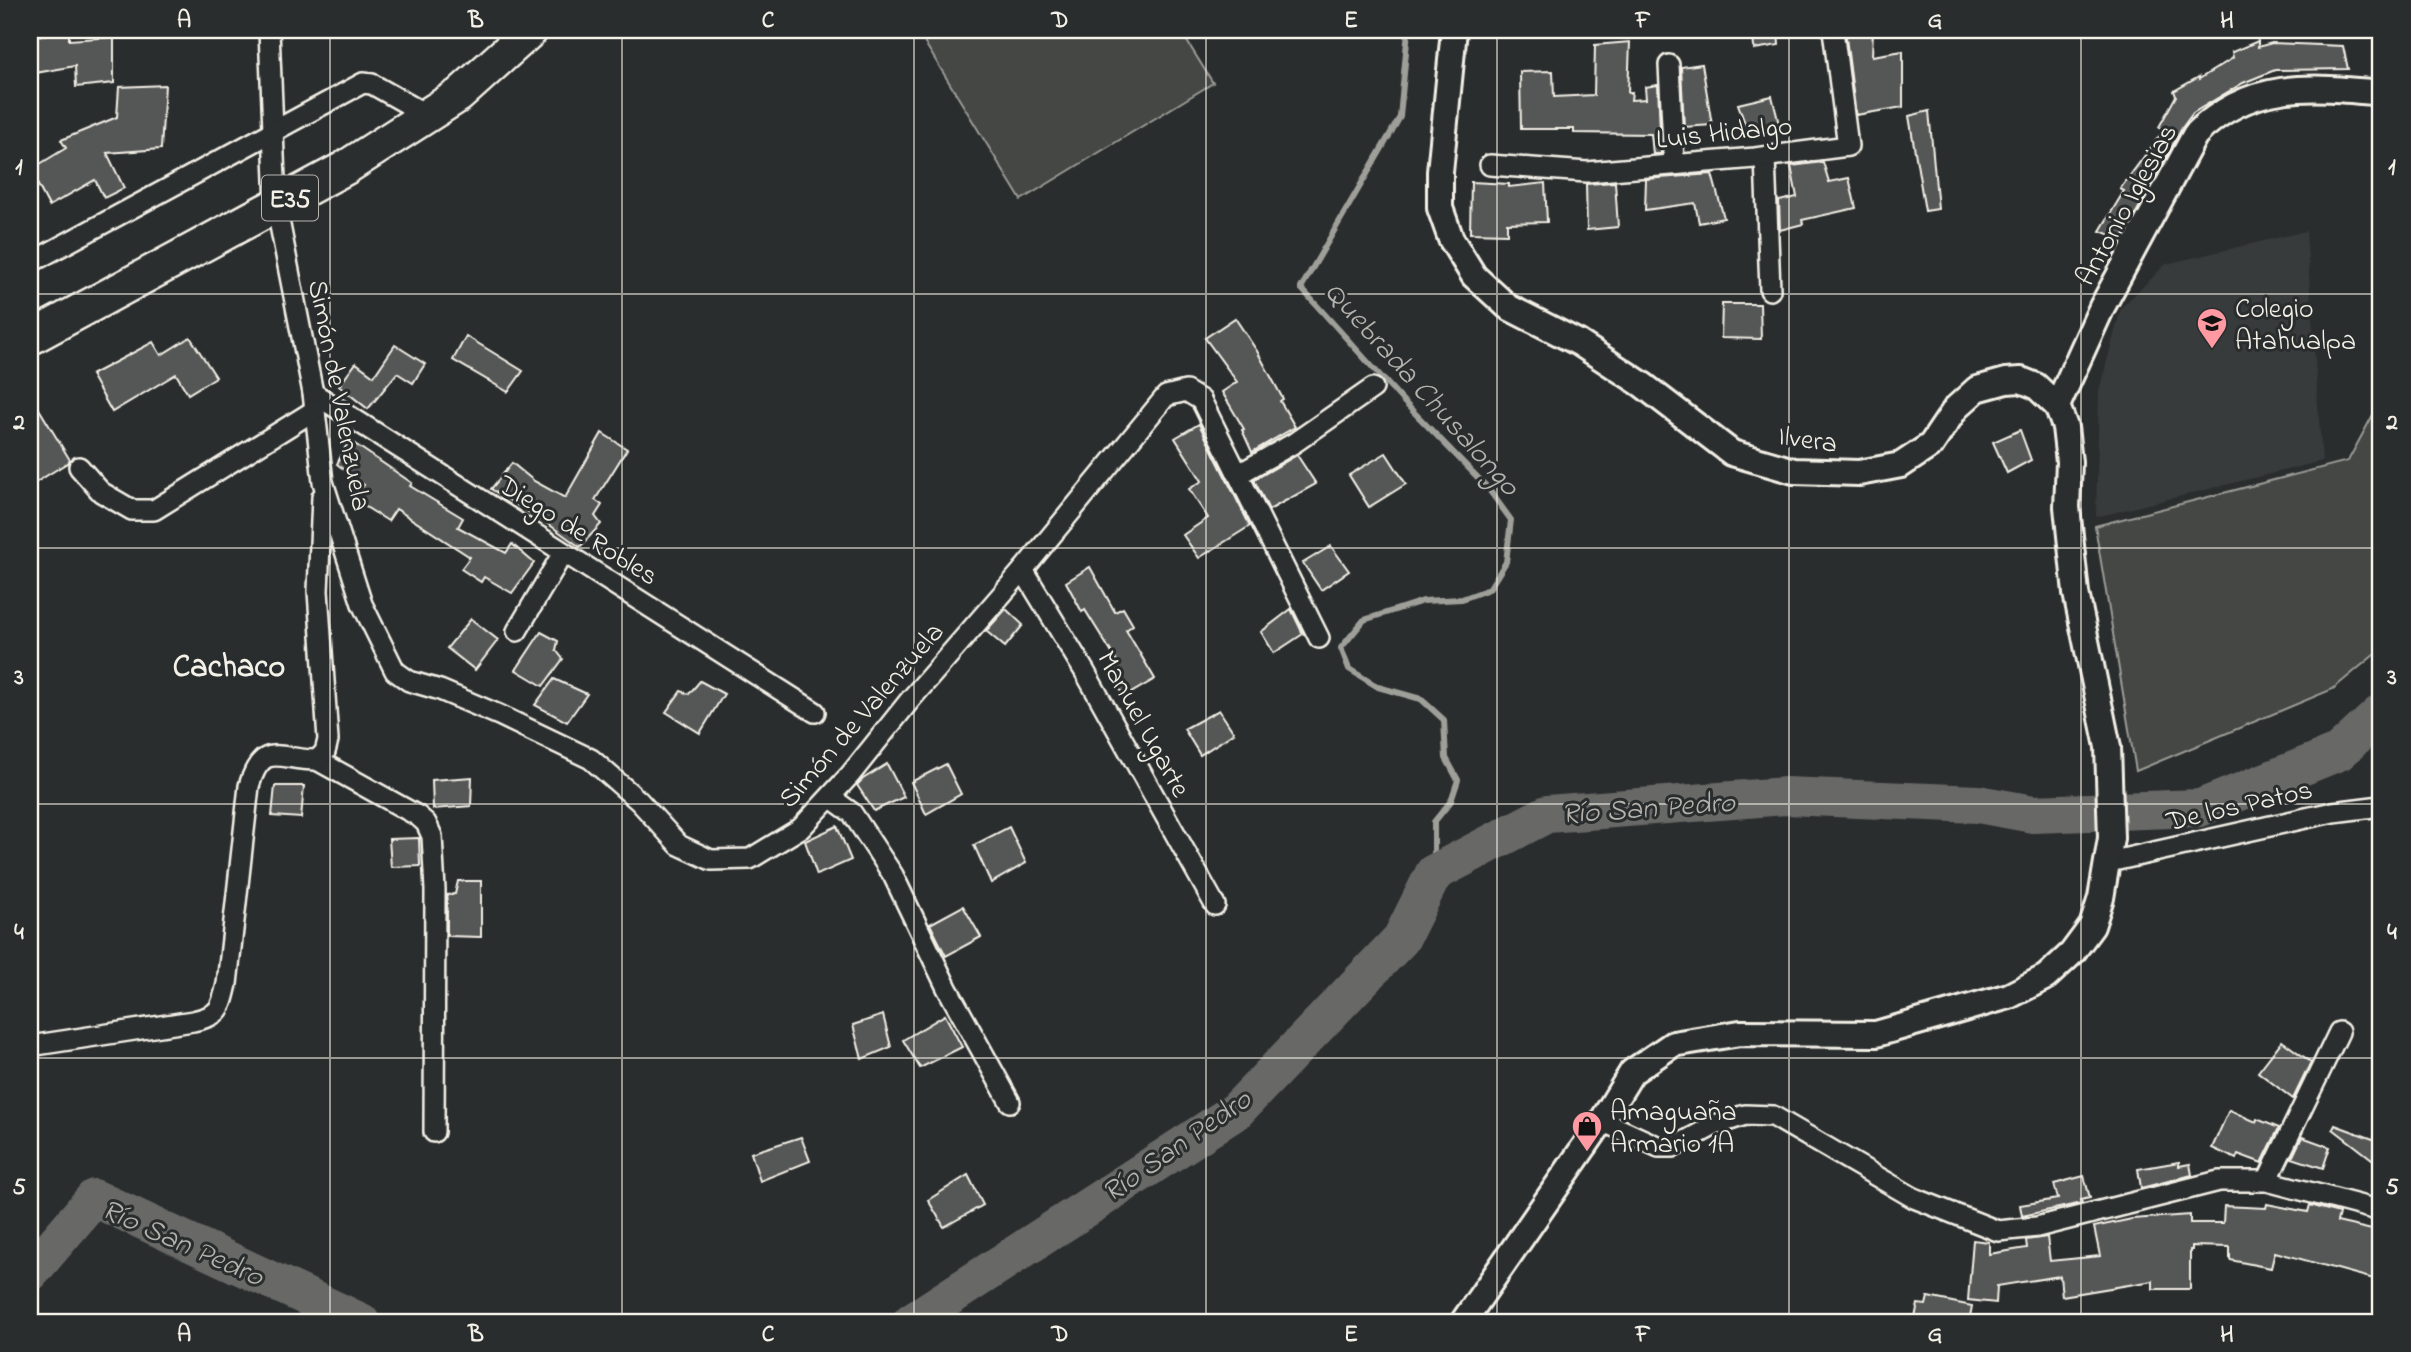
<svg xmlns="http://www.w3.org/2000/svg" width="2411" height="1352" viewBox="0 0 2411 1352" font-family="'Indie Flower',sans-serif">
<style>
.built{fill:#373a3a}
.green{fill:#444645;stroke:#9c9c96;stroke-width:2}
.lines{fill:none;stroke-linecap:round;stroke-linejoin:round}
.stream{stroke:#9f9f9a;stroke-width:6}
.river{stroke:#676866;stroke-width:38}
.building{fill:#555756;stroke:#f4f1e8;stroke-width:2}
.minor-casing{stroke:#f4f1e8;stroke-width:24}
.tertiary-casing{stroke:#f4f1e8;stroke-width:30}
.trunk-casing{stroke:#f4f1e8;stroke-width:38}
.minor{stroke:#2a2d2e;stroke-width:19}
.tertiary{stroke:#2a2d2e;stroke-width:24}
.trunk{stroke:#2a2d2e;stroke-width:33}
.grid{fill:none;stroke:#f4f1e8;stroke-width:2;stroke-opacity:0.55}
.labels{text-anchor:middle;stroke-width:6;stroke-linejoin:round;paint-order:stroke}
.shield{fill:#2a2d2e;stroke:#b7b6b0;stroke-width:2}
.shield-label{font-size:26px;font-weight:bold;fill:#f4f1e8}
.street-label{font-size:28px;fill:#f4f1e8;stroke:#2a2d2e}
.poi-label{font-size:28px;fill:#f4f1e8;stroke:#2a2d2e;text-anchor:start}
.water-label{font-size:30px;font-style:italic;fill:#b5b3ae;stroke:#2a2d2e}
.quarter-label{font-size:32px;font-weight:bold;fill:#f4f1e8;stroke:#2a2d2e}
.neatline{fill:none;stroke:#f4f1e8;stroke-width:2.5}
.grid-label{font-size:23px;text-anchor:middle;font-weight:bold;fill:#f4f1e8}
</style>
<rect width="100%" height="100%" fill="#2a2d2e"/>
<filter id="ink" filterUnits="userSpaceOnUse"><feTurbulence type="fractalNoise" baseFrequency=".0143" numOctaves="2"/><feDisplacementMap in="SourceGraphic" scale="14" xChannelSelector="R" yChannelSelector="G"/><feConvolveMatrix kernelMatrix="1 2 1 2 8 2 1 2 1" color-interpolation-filters="sRGB"/></filter>
<g filter="url(#ink)">
<path class="built" d="M2306,231L2322,461L2096,517L2099,391L2121,308L2166,264Z"/>
<g class="green">
<path d="M917,30H1180L1213,83L1021,200Z"/>
<path d="M2381,400V649L2333,689L2136,771L2095,526L2348,461Z"/>
</g>
<g class="lines">
<path class="stream" d="M1408,30L1400,117L1301,288L1404,402L1487,487L1511,520L1506,562L1489,589L1462,599L1423,601L1364,620L1341,648L1349,669L1378,687L1421,699L1444,720L1446,758L1458,780L1451,801L1434,822V873"/>
<g class="river">
<path d="M30,1273L94,1198L361,1322"/>
<path d="M911,1322L1236,1111L1401,939L1434,873L1547,814L1786,796L1978,804L2033,814L2200,808L2339,752L2381,713"/>
</g>
</g>
<g class="building">
<path d="M45,30H69V40L114,37V83L76,87L75,66L30,74V36L45,35Z"/>
<path d="M1753,30H1778L1779,45L1754,49Z"/>
<path d="M1845,30H1873L1872,56L1903,51V107L1856,115Z"/>
<path d="M2258,41V47L2272,43L2343,46L2348,69L2275,70L2243,83L2206,105L2193,113L2182,128L2122,239L2100,231L2124,191L2120,189L2163,131L2159,127L2176,96L2174,91L2199,77V79L2233,58L2232,52Z"/>
<path d="M1630,42L1628,93L1632,92L1631,100L1646,99L1645,87L1658,85L1661,154H1653L1651,134L1574,133V129H1521L1520,72L1553,71L1554,97L1594,95L1595,45Z"/>
<path d="M1702,64L1712,125L1684,127L1681,67Z"/>
<path d="M165,85L161,149L107,153L124,188L104,198L95,180L49,206L30,170L66,148L61,140L117,117L119,87Z"/>
<path d="M1772,96L1779,124L1748,132L1738,104Z"/>
<path d="M1929,111L1938,209L1925,211L1909,116Z"/>
<path d="M1823,162L1829,182L1849,178L1856,208L1802,220L1803,224L1780,230L1779,201L1797,197L1791,166Z"/>
<path d="M1712,174L1724,218L1699,223L1695,203L1645,210L1646,179Z"/>
<path d="M1471,182L1509,184V187L1545,183L1547,222L1507,223V234L1470,233Z"/>
<path d="M1615,182L1618,227L1587,230L1586,184Z"/>
<path d="M1722,304H1760L1761,339L1721,338Z"/>
<path d="M1235,318L1257,351L1283,399L1280,401L1295,427L1252,452L1242,430L1244,429L1222,392L1237,382L1205,338Z"/>
<path d="M466,336L523,371L508,392L453,360Z"/>
<path d="M190,337L216,377L188,394L176,374L112,412L91,375L153,342L161,355Z"/>
<path d="M395,345L425,364L413,383L397,373L368,409L339,386L356,363L374,376Z"/>
<path d="M30,394L70,460L67,463L30,486Z"/>
<path d="M1199,424L1250,526L1199,558L1183,535L1208,518L1189,489L1202,481L1175,438Z"/>
<path d="M2020,430L2031,460L2007,473L1993,442Z"/>
<path d="M602,433L627,449L595,500L602,505L595,516L601,524L580,547L551,526L491,489L512,463L534,481L565,498Z"/>
<path d="M349,440L412,483L410,486L463,518L458,527L506,553L512,544L534,563L512,593L484,577L481,582L461,569L470,557L396,509L388,521L353,499L364,485L337,464Z"/>
<path d="M1386,453L1406,484L1369,507L1349,475Z"/>
<path d="M1297,455L1316,484L1269,510L1254,480Z"/>
<path d="M1331,546L1349,571L1321,590L1303,563Z"/>
<path d="M1090,567L1115,612L1123,608L1133,625L1126,630L1155,679L1124,697L1109,669L1118,663L1085,610L1082,612L1066,582Z"/>
<path d="M1006,609L1023,625L1005,647L986,631Z"/>
<path d="M1291,609L1303,634L1274,653L1261,632Z"/>
<path d="M471,619L498,640L475,670L447,648Z"/>
<path d="M541,632L558,641L556,650L563,659L543,686L516,670Z"/>
<path d="M554,679L587,694L567,722L535,705Z"/>
<path d="M700,681L724,694L700,733L666,712L681,691L689,694Z"/>
<path d="M1219,710L1234,733L1200,755L1184,729Z"/>
<path d="M887,764L904,797L874,811L857,785L863,779Z"/>
<path d="M946,764L961,794L926,814L911,782Z"/>
<path d="M472,777L471,806L433,809L432,780Z"/>
<path d="M275,786H304L301,818L272,816Z"/>
<path d="M837,826L851,860L817,875L805,841Z"/>
<path d="M1009,827L1026,863L991,883L974,845Z"/>
<path d="M419,838L420,866L391,867L389,839Z"/>
<path d="M458,881H481V937L447,936V895L455,894Z"/>
<path d="M963,906L981,937L946,956L930,924Z"/>
<path d="M883,1015L891,1047L862,1059L853,1025Z"/>
<path d="M945,1015L962,1047L920,1068L903,1040Z"/>
<path d="M2282,1041L2311,1062L2293,1099L2258,1072Z"/>
<path d="M2229,1110L2256,1122L2257,1119L2279,1128L2262,1163L2238,1154L2236,1159L2212,1148Z"/>
<path d="M2335,1125L2381,1142V1166L2333,1129Z"/>
<path d="M801,1137L810,1161L760,1181L751,1153Z"/>
<path d="M2302,1137L2330,1147L2323,1168L2292,1158Z"/>
<path d="M2179,1162V1166L2190,1164L2192,1175L2141,1188L2138,1169Z"/>
<path d="M968,1175L983,1205L944,1227L928,1200Z"/>
<path d="M2084,1176L2090,1198L2081,1200L2082,1203L2022,1216L2020,1205L2058,1199L2054,1184Z"/>
<path d="M2267,1204L2308,1212L2310,1205L2339,1213L2337,1222L2381,1232V1281L2275,1252L2271,1268L2230,1260V1247L2192,1246V1250H2190V1289H2153V1281L2062,1296L2060,1276L1997,1286L1996,1303L1968,1300L1973,1240L1989,1242V1254L2027,1248L2026,1240L2047,1237L2050,1261L2100,1256L2094,1227L2132,1219L2190,1215V1223H2223L2224,1206L2266,1208Z"/>
<path d="M1928,1297L1972,1306L1969,1322H1914L1918,1304L1926,1305Z"/>
</g>
<g class="lines">
<g class="minor-casing">
<g id="minor">
<path d="M269,30L276,205L313,393L323,482L362,604L395,671L409,681L440,690L499,715L591,759L639,801L679,845L711,860L750,859L801,828L850,775L910,700L1023,570L1166,396L1186,391L1201,400L1319,638"/>
<path d="M1669,65L1674,164"/>
<path d="M1765,157L1770,290"/>
<path d="M1490,165L1587,172L1755,158L1848,146L1833,30"/>
<path d="M30,263L363,83L372,84L427,115"/>
<path d="M313,393L815,712"/>
<path d="M79,467L101,492L132,510H154L315,410"/>
<path d="M1239,474L1294,443L1373,388"/>
<path d="M1023,570L1085,672L1215,905"/>
<path d="M517,631L563,553"/>
<path d="M317,760L418,816L426,823L432,836L435,890L434,1132"/>
<path d="M830,797L852,813L893,875L947,988L1010,1102"/>
<path d="M2109,862L2333,812L2381,806"/>
<path d="M30,1046L193,1021C220,1015 221,1010 227,984L249,786C263,739 280,761 317,760L325,752L328,740L318,591L322,497"/>
<path d="M1602,1121L1659,1147H1674L1715,1125L1745,1115L1773,1116L1914,1198L1998,1231L2037,1227L2219,1181H2267L2381,1211"/>
<path d="M2267,1181L2339,1032"/>
</g>
</g>
<g class="tertiary-casing">
<g id="tertiary">
<path d="M1454,30L1440,172V208L1451,239L1474,276L1508,307L1579,343L1643,385L1732,453L1794,471L1859,473L1901,465L1931,445L1956,408L1977,389L2006,381L2021,380L2036,386L2057,406L2065,427L2069,462L2067,507L2076,593L2108,747L2111,838L2101,898L2092,926L2072,953L2046,977L2009,996L1876,1034L1740,1033L1673,1044L1632,1072L1602,1121L1463,1322"/>
<path d="M2057,406L2102,307L2195,135C2249,80 2311,86 2381,93"/>
</g>
</g>
<g class="trunk-casing">
<path id="trunk" d="M30,338L345,168L459,95L531,30"/>
</g>
<use href="#minor" class="minor"/>
<use href="#tertiary" class="tertiary"/>
<use href="#trunk" class="trunk"/>
</g>
</g>
<path class="grid" d="M330,30V1322M622,30V1322M914,30V1322M1206,30V1322M1497,30V1322M1789,30V1322M2081,30V1322M30,294H2381M30,548H2381M30,804H2381M30,1058H2381"/>
<defs>
<g id="school-pin" transform="scale(1.575)"><path d="M0 17L-7.5 6A9.5 9.5 0 1 1 7.5 6Z" fill="#ff9aa2" stroke="#2a2d2e"/><path d="M0-5L7-2L0 1L-7-2ZM-4 1L0 2.5L4 1V4Q0 6-4 4Z" fill="#111"/></g>
<g id="shop-pin" transform="scale(1.575)"><path d="M0 17L-7.5 6A9.5 9.5 0 1 1 7.5 6Z" fill="#ff9aa2" stroke="#2a2d2e"/><path d="M-5-2.5h2.3a2.7 3.5 0 0 1 5.4 0H5L5.5 6h-11ZM-1.5-2.5h3a1.5 2.3 0 0 0-3 0Z" fill="#111"/></g>
</defs>
<g fill-rule="evenodd">
<use href="#school-pin" x="2212" y="323"/>
<use href="#shop-pin" x="1587" y="1126"/>
</g>
<g class="labels">
<rect class="shield" x="262" y="175.5" width="56" height="45" rx="5"/>
<g class="shield-label">
<text x="290" y="207">E35</text>
</g>
<g class="street-label">
<text transform="translate(1724 131) rotate(-6)" y="10">Luis Hidalgo</text>
<text transform="translate(2125 204) rotate(-61)" y="10">Antonio Iglesias</text>
<text transform="translate(341 395) rotate(79)" y="10">Simón de Valenzuela</text>
<text transform="translate(1808 438) rotate(8)" y="10">Ilvera</text>
<text transform="translate(579 529) rotate(32)" y="10">Diego de Robles</text>
<text transform="translate(860 714) rotate(-49)" y="10">Simón de Valenzuela</text>
<text transform="translate(1145 723) rotate(61)" y="10">Manuel Ugarte</text>
<text transform="translate(2239 804) rotate(-13)" y="10">De los Patos</text>
</g>
<g class="poi-label">
<text x="2235" y="317">Colegio<tspan x="2235" dy="32">Atahualpa</tspan></text>
<text x="1610" y="1120">Amaguaña<tspan x="1610" dy="32">Armario 1A</tspan></text>
</g>
<g class="water-label">
<text transform="translate(1423 388) rotate(48)" y="10">Quebrada Chusalongo</text>
<text transform="translate(1648 807) rotate(-4)" y="10">Río San Pedro</text>
<text transform="translate(1176 1145) rotate(-35)" y="10">Río San Pedro</text>
<text transform="translate(183 1242) rotate(24)" y="10">Río San Pedro</text>
</g>
<g class="quarter-label">
<text x="229" y="676">Cachaco</text>
</g>
</g>
<rect width="2411" height="1352" fill="none" stroke="#2a2d2e" stroke-width="77"/>
<rect x="38" y="38" width="2334" height="1276" class="neatline"/>
<g class="grid-label">
<text x="184" y="27">A</text>
<text x="476" y="27">B</text>
<text x="768" y="27">C</text>
<text x="1060" y="27">D</text>
<text x="1351" y="27">E</text>
<text x="1643" y="27">F</text>
<text x="1935" y="27">G</text>
<text x="2227" y="27">H</text>
<text x="19" y="174">1</text>
<text x="2392" y="174">1</text>
<text x="19" y="429">2</text>
<text x="2392" y="429">2</text>
<text x="19" y="684">3</text>
<text x="2392" y="684">3</text>
<text x="19" y="939">4</text>
<text x="2392" y="939">4</text>
<text x="19" y="1194">5</text>
<text x="2392" y="1194">5</text>
<text x="184" y="1341">A</text>
<text x="476" y="1341">B</text>
<text x="768" y="1341">C</text>
<text x="1060" y="1341">D</text>
<text x="1351" y="1341">E</text>
<text x="1643" y="1341">F</text>
<text x="1935" y="1341">G</text>
<text x="2227" y="1341">H</text>
</g>
</svg>
